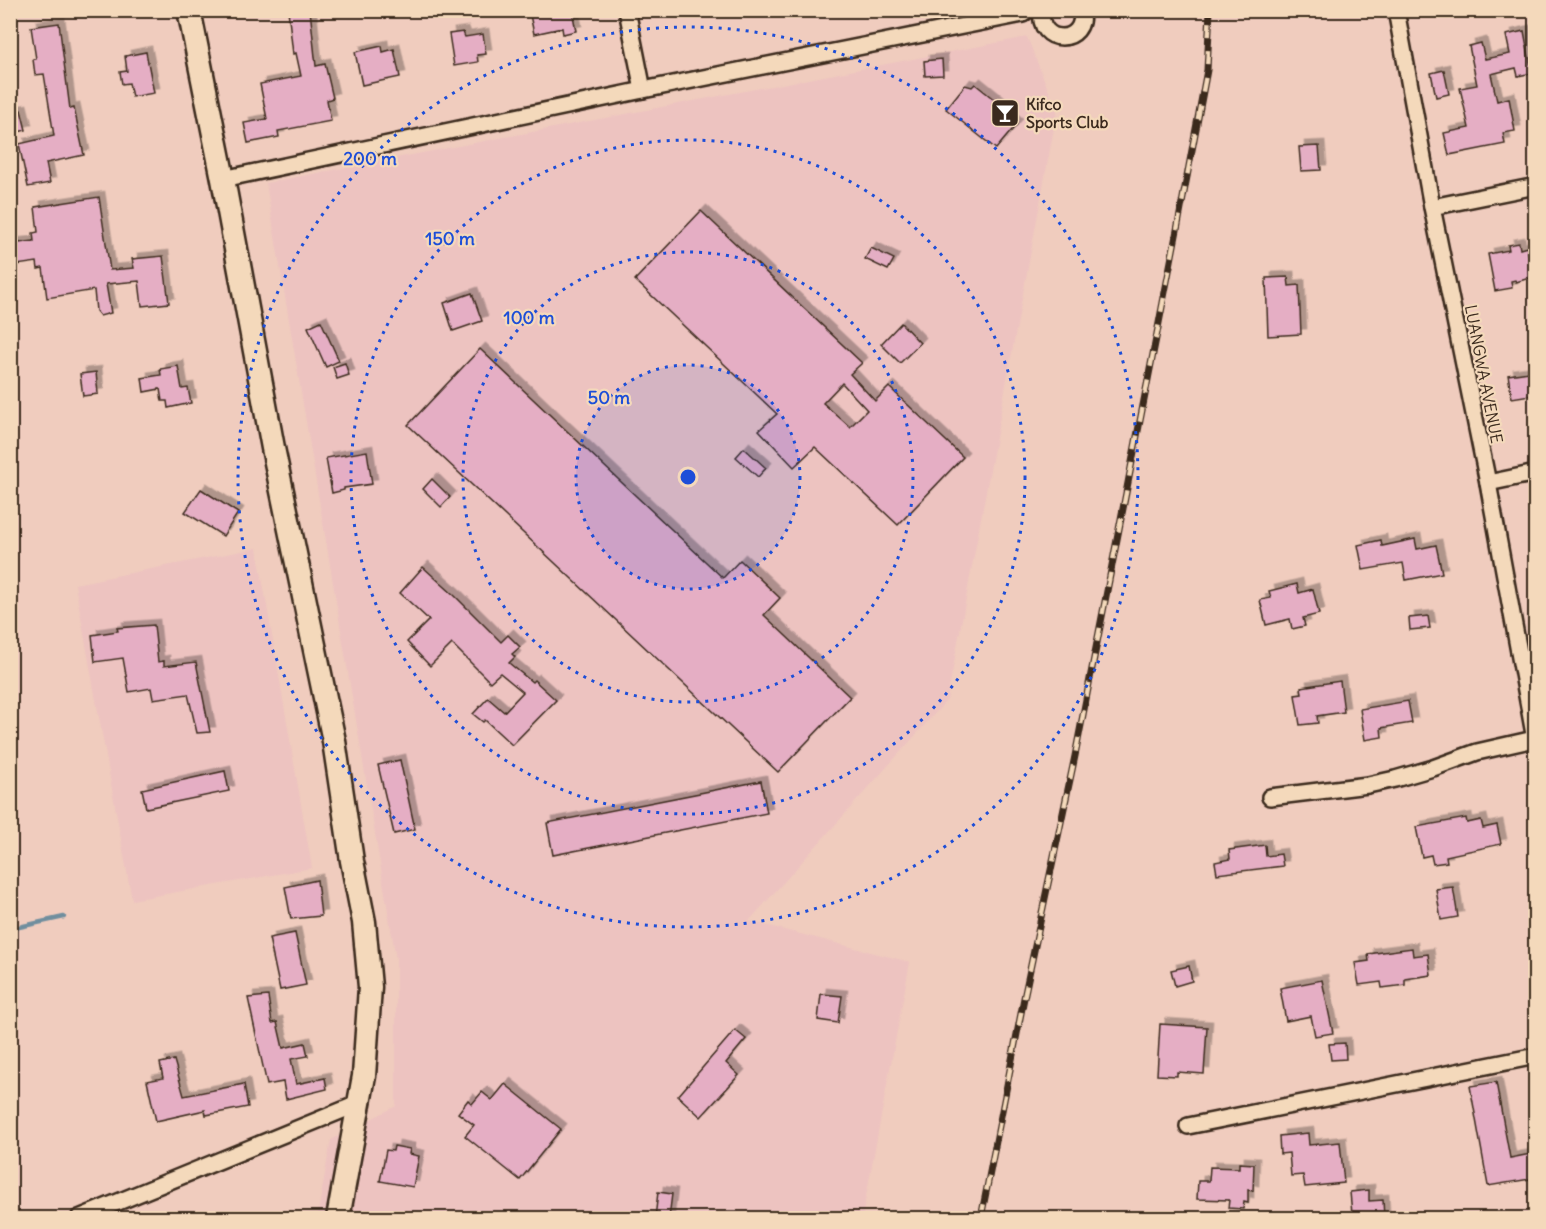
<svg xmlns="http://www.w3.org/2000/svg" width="1546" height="1229" viewBox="0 0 1546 1229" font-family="Delius,sans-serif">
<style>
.built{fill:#edc3c0}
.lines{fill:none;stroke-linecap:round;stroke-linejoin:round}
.stream{stroke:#708e9e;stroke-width:4.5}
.building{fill:#e5aec4;stroke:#3b2a1e;stroke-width:1.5;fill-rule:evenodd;filter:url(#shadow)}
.minor-casing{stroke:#3b2a1e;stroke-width:20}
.secondary-casing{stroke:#3b2a1e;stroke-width:27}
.minor{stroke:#f4d9bb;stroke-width:15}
.secondary{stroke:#f4d9bb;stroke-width:22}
.rail-casing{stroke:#3b2a1e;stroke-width:7}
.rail{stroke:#f4d9bb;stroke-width:4.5;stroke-dasharray:14;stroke-linecap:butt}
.ring{fill:none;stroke:#1d4ed8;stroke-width:3;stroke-dasharray:3 6}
.labels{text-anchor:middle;stroke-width:4.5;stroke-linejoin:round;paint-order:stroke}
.poi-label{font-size:16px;font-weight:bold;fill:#3b2a1e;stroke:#f4d9bb;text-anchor:start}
.street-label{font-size:16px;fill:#3b2a1e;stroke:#f4d9bb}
.centre{fill:#1d4ed8;stroke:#f4d9bb;stroke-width:3}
.ring-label{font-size:18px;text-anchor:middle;font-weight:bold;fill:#1d4ed8;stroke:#f4d9bb;stroke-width:4.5;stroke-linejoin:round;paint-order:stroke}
</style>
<defs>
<filter id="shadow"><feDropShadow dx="5.5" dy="-5.5" stdDeviation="0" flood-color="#0004"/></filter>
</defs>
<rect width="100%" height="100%" fill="#f0ccbe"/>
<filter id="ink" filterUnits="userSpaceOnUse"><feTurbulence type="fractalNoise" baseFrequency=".0167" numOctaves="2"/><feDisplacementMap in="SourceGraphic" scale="12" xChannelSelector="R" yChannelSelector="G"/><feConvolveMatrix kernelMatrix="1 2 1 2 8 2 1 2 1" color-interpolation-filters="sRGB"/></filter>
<g filter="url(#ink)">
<g class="built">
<path d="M1027,37L1057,112L947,700L749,921L910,962L862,1218H317L331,1140L396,1106V959L266,183Z"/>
<path d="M257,548L312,868L132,900L75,584Z"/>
</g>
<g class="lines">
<path class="stream" d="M10,929L64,917"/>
</g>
<g class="building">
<path d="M288,10H310L316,66L325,64L333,98L327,100L331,121L278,131L279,137L248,143L244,123L267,119L260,84L301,76L296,53L293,54Z"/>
<path d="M529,10H572L576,31L563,34L562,28L534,34Z"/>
<path d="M59,23L70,109L74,108L84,155L46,163L50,183L28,187L19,144L54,136L44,74L35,75L33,59H36L31,27Z"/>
<path d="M1524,31L1532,73L1518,76L1516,68L1491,74L1497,101L1509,98L1515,131L1503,133L1505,144L1449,155L1444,133L1469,128L1460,88L1477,85L1469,46L1481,43L1485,59L1510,54L1506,35Z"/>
<path d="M463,32L465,37L483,34L486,54L477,55L478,62L454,66L449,34Z"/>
<path d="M382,46L383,52L394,49L400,77L362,85L355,52Z"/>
<path d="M146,52L154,93L132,97L129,83L122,84L120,72L127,71L125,56Z"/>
<path d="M942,59L943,75L925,76L924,61Z"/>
<path d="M1444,70L1449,94L1436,97L1431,73Z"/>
<path d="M975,84L1011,113L1008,116L1017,124L996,149L946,109L965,85L972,87Z"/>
<path d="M21,110L26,130L10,134V112Z"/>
<path d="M1319,146L1321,170L1301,171L1299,147Z"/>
<path d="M99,197L110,270L134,268L132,259L163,256L169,303L142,306L139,281L106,284L111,313L100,316L96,311L94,290L47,298L43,268L38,269L37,262L10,266V244L34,241L33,233L38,232L35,207Z"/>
<path d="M701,211L862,363L850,374L875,401L889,387L963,457L898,525L815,447L794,467L759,430L777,414L635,280ZM842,383L867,410L850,427L823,403Z"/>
<path d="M1519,243L1520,249L1527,247L1533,277L1516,282L1515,280L1511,281L1512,288L1495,291L1488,254L1509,250L1508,245Z"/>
<path d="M871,248L894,259L888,270L865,259Z"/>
<path d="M1288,277L1289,286L1299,285L1301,334L1268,336L1266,278Z"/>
<path d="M472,293L482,321L453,331L444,303Z"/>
<path d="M321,321L339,361L326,367L308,327Z"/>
<path d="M901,323L920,343L900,363L881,344Z"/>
<path d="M480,349L723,578L740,560L780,598L764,615L850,697L778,772L408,425Z"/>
<path d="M345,363L349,375L337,379L333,367Z"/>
<path d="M178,366L182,389L188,388L191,403L168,408L167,401H162L160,389L144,392L142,378L161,375L160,369Z"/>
<path d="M1536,371V394L1512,398L1508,375Z"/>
<path d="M96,372L98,394L83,396L80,374Z"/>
<path d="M744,448L766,468L758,477L736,457Z"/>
<path d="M367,451L372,484L344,488V490L332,493L326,458Z"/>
<path d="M432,479L450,497L441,507L423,489Z"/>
<path d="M201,489L238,513L223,536L185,512Z"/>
<path d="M1415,539L1417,549L1436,545L1442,573L1406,580L1403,563L1363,570L1358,545L1381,540L1382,546Z"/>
<path d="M423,567L455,596L501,642L508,635L520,647L512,654L515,657L509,663L532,682L534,680L556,700L512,745L485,720L483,722L473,714L488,698L504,712L523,692L500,673L490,682L452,644L430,666L407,642L429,620L400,593Z"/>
<path d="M1297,584L1299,593L1313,589L1319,614L1303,618L1305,626L1292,629L1290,619L1266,625L1260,600L1271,598L1269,591Z"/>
<path d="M1428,616L1430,628L1410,630L1409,618Z"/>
<path d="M154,625L158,662L164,661V666L196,662L210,732L197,733L188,694L153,699L151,688L129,692L123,658L95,662L92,635L118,631L117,628Z"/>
<path d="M1340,681L1344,712L1317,716L1318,723L1300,725L1295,695L1302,694L1301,687Z"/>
<path d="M1408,701L1412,723L1381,728L1382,737L1365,740L1360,709Z"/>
<path d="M400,760L415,829L394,834L378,765Z"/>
<path d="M225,771L229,791L146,808L142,789Z"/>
<path d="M761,781L767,813L553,855L547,823Z"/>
<path d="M1466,818L1467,823L1481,820L1483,828L1497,825L1501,844L1446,856L1447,862L1433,864L1431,855L1422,857L1416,827Z"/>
<path d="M1265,845L1266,856L1281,854L1283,866L1217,874L1215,862L1230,859L1229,850Z"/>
<path d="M317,880L321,916L291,919L285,887Z"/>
<path d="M1453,887L1458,917L1441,920L1436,889Z"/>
<path d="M295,933L306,985L280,990L269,938Z"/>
<path d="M1412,948L1413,956L1428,954L1431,975L1405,979V985L1382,988L1381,982L1359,985L1355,963L1369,961L1368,954Z"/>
<path d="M1189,966L1192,981L1175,986L1171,970Z"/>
<path d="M1322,980L1333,1033L1315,1036L1311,1016L1286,1021L1280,988Z"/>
<path d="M821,994L842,996L838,1023L818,1020Z"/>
<path d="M268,996L272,1023L277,1022L283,1048L305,1043L308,1056L291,1059L296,1084L325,1078L327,1089L286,1099L283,1082L267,1085L248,998Z"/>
<path d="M1160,1024L1207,1027L1204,1074L1177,1072V1076L1157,1075Z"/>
<path d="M735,1030L746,1039L726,1063L739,1075L701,1117L678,1096Z"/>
<path d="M1345,1043L1346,1059L1331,1060L1329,1044Z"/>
<path d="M174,1060L184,1096L244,1084L248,1107L206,1115L205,1110L156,1121L147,1081L163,1078L160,1063Z"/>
<path d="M1496,1082L1510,1158L1536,1153V1178L1488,1186L1470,1086Z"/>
<path d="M505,1084L561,1129L520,1180L465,1136L474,1125L458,1113L468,1100L472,1104L482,1092L492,1100Z"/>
<path d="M1308,1133L1309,1145L1340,1142L1344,1183L1305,1187L1303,1175L1291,1176L1289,1153L1280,1154L1279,1136Z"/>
<path d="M394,1146L410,1149L409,1154L419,1156L413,1187L380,1181L386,1150L393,1151Z"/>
<path d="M1239,1163L1254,1164L1253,1191L1248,1190V1203L1244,1202L1243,1209L1228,1208L1229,1200L1197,1199L1198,1181H1209L1210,1167L1239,1168Z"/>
<path d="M1369,1190V1201L1383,1200L1384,1217L1364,1218V1213L1352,1214L1350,1192Z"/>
<path d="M658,1192L672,1194L669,1218H655Z"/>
</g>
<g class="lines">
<g class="minor-casing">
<g id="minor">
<path d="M627,10L643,90"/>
<path d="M1042,10C1036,46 1088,46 1081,10"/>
<path d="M1396,10L1432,207L1488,483L1536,745"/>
<path d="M223,179L643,90L1023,14L1027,10"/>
<path d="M1432,207L1536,186"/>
<path d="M1488,483L1536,473"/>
<path d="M1270,797L1368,785L1395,779L1433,768L1477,752L1534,739"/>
<path d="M1188,1126L1536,1056"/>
<path d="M79,1218L360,1103"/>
</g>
</g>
<g class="secondary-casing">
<path id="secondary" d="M189,10L223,179L273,448L334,741L352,861L364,922L370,987L364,1076L338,1218"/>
</g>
<use href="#minor" class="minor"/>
<use href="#secondary" class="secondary"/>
<g class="rail-casing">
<path id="rail" d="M981,1218L1024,998L1075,756L1177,230L1207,70L1210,10"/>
</g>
<use href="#rail" class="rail"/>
</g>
</g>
<circle cx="688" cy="477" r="112" fill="#1d4ed8" fill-opacity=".12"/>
<g class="ring">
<circle cx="688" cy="477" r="112"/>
<circle cx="688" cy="477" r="225"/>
<circle cx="688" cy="477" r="337"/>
<circle cx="688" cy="477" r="450"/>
</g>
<defs>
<g id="bar-square" transform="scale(1.5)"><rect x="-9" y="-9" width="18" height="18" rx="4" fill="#3b2a1e" stroke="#f4d9bb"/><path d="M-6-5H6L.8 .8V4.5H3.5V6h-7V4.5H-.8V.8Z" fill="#fff"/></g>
</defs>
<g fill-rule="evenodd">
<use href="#bar-square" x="1005" y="113"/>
</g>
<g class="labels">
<g class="poi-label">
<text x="1026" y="110">Kifco<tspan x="1026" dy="18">Sports Club</tspan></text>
</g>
<g class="street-label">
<text transform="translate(1484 374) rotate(79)" y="6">LUANGWA AVENUE</text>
</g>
</g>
<circle cx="688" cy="477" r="9" class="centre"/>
<g class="ring-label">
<text x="370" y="165">200 m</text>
<text x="450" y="245">150 m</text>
<text x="529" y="324">100 m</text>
<text x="609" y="404">50 m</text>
</g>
<rect width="1546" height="1229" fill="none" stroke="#f4d9bb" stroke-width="36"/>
<rect x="18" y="18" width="1510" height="1193" fill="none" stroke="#3b2a1e" stroke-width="2" filter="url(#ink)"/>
</svg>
